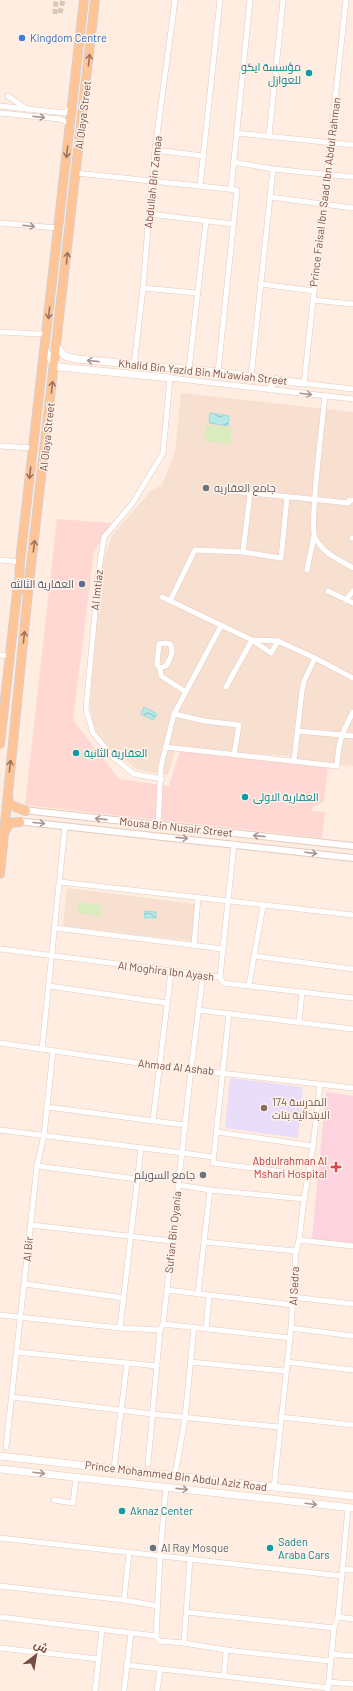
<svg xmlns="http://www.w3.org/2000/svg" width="353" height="1691" viewBox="0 0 353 1691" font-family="Barlow,Cairo,sans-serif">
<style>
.residential{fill:#f8e0d1}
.commercial{fill:#ffd8d3}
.education{fill:#eaddfa}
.medical{fill:#fdd3df}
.pitch{fill:#d9ecbe}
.water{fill:url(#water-waves);stroke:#99dbda}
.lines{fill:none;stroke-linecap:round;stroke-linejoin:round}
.minor-tunnel{stroke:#dcc5ba;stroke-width:5;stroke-dasharray:5 2.5;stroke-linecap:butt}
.minor-casing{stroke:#e5c9bf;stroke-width:6}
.tertiary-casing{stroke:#e5c9bf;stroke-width:8}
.secondary-casing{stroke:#eac8bb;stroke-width:8}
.primary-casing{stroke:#d9cdcb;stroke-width:10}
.minor{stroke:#fff;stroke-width:5}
.tertiary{stroke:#fff;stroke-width:6}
.secondary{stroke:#fff;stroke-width:7}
.primary{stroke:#ffc596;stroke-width:8}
.oneway{stroke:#a0725e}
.oneway2{stroke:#ad9590}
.shop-dot{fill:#3f7fe0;stroke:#fff2e8;stroke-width:1.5}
.culture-dot{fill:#0f9aa8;stroke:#fff2e8;stroke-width:1.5}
.worship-dot{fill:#6b7280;stroke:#fff2e8;stroke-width:1.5}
.service-dot{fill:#5c6f8a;stroke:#fff2e8;stroke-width:1.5}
.education-dot{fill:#8d6e63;stroke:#fff2e8;stroke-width:1.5}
.health-dot{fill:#e0444e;stroke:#fff2e8;stroke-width:1.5}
.labels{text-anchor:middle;stroke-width:3;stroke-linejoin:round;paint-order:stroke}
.shop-label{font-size:11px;fill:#366cbe;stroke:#fff2e8;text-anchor:start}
.culture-label{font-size:11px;fill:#0d838f;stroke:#fff2e8;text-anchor:start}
.street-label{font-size:11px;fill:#774e46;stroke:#fff2e8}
.worship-label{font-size:11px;fill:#5b616d;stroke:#fff2e8;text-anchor:start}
.service-label{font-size:11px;fill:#4e5e75;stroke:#fff2e8;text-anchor:end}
.education-label{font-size:11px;fill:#785e54;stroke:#fff2e8;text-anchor:start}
.health-label{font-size:11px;fill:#be3a42;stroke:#fff2e8;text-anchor:end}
</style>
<defs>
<pattern id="water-waves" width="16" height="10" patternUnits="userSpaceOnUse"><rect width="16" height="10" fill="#b4e9e7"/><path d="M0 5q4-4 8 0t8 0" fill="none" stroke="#97bfbd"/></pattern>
</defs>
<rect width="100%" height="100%" fill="#feede0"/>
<g class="residential">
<path d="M181,393L353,412V766L294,761L289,756L176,749L168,775L138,770L112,750L95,730L92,719L90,706L94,591L112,535L151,491L162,485L175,452Z"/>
<path d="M67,888L195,904L192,941L63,926Z"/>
</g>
<path class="commercial" d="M57,519L112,523L94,551L73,720L119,779L169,786L180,751L328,768L324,801L316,806H313L312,811L325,812L322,838L25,805Z"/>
<path class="education" d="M230,1078L303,1087L298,1138L225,1128Z"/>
<path class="medical" d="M326,1092L353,1096V1244L312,1239Z"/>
<g class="pitch">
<path d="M206,425L232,428L230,444L204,441Z"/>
<path d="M78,902L101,905V916L77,913Z"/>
</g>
<g class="water">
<path d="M210,413L229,416L228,426L209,423Z"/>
<path d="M144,707L157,714L153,720L141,714Z"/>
<path d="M145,911L156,912V918H144Z"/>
</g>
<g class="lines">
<g class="minor-tunnel">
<path d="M60,13L63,0"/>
<path d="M55,14L56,0"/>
</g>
<g class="minor-casing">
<g id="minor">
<path d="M8,96L27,109"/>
<path d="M0,106L65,113L71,107"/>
<path d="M0,113L60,119L68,123L69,127"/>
<path d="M236,133L353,145"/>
<path d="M269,136L283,0"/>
<path d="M155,150L203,156"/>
<path d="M233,162L273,169L353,177"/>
<path d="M76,173L237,190L218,372"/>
<path d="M200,186L220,0"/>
<path d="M231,189L250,0"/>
<path d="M270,197L353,208"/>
<path d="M149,214L233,224"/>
<path d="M0,223L57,228"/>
<path d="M261,284L314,291"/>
<path d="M143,288L196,293"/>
<path d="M313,300L353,304"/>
<path d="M0,332L39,334L46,333"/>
<path d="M134,365L143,288L149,214L155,150L175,0"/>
<path d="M189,369L206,221"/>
<path d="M251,377L273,169"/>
<path d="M301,383L353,389"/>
<path d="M304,383L346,0"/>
<path d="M325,396C323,417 309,526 315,538C325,555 337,558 353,568"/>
<path d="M0,446L33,448"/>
<path d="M232,491L349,503V500H353"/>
<path d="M352,538H353"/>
<path d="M243,552L250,494"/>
<path d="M0,560L20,562"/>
<path d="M307,570L314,536"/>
<path d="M328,591L353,603"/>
<path d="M162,597L252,640L278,641L315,658L353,678"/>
<path d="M346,600L353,591"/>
<path d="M170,601L195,550L243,552L281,558L287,498"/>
<path d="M0,655L9,656"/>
<path d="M160,668L166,666C170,658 175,652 170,644L166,643L159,644L157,665L160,668L161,676L186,692"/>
<path d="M226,687L252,640L271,653L278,641"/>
<path d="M174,714L205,721L239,725L234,755"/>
<path d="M298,731L353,736"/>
<path d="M165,747L337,766C338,742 342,733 353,712"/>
<path d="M294,761L302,691L304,681L315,658"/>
<path d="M162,779L134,774L113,757L93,733L86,709L99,570L104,537L132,504L163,453L170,378L353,399"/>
<path d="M158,825L161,766L174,714L221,626"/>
<path d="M60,882L353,915"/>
<path d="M55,928L223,949"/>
<path d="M194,945L198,898"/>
<path d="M0,949L220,977L223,983L353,998"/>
<path d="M254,956L353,969"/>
<path d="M220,977L234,844"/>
<path d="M249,985L263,906"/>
<path d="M49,986L167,1003"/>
<path d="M198,1010L353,1029"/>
<path d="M229,1013L213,1163L308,1175"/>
<path d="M299,1022L302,992"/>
<path d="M0,1043L159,1066L353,1088"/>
<path d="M42,1049L65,826"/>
<path d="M47,1107L185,1125"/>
<path d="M153,1120L171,972"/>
<path d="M0,1130L214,1157"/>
<path d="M217,1132L313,1146"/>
<path d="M37,1166L137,1179"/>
<path d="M178,1185L210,1190L304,1199"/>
<path d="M31,1225L172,1241"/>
<path d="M299,1240L353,1246"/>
<path d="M204,1242L296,1251"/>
<path d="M25,1284L124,1298"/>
<path d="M167,1290L293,1305"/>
<path d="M198,1294L210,1190"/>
<path d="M293,1297L353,1304"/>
<path d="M0,1315L120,1328L160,1330"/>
<path d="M163,1324L290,1338"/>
<path d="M120,1328L141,1148"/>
<path d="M291,1328L353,1336"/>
<path d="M206,1329L209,1296"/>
<path d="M17,1352L157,1366"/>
<path d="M190,1362L285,1371"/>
<path d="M287,1362L353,1370"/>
<path d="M12,1397L152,1414L279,1427"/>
<path d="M281,1417L353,1425"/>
<path d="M6,1447L37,1166L44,1135L53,1051"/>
<path d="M148,1464L160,1330L163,1324L167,1290L191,1069L203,975"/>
<path d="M114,1468L127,1363"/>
<path d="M175,1475L185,1418L194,1327"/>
<path d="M274,1488L291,1328L296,1251L299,1240L304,1199L313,1146L320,1084"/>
<path d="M54,1500L73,1503L76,1478"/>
<path d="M0,1538L342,1576"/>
<path d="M342,1569L353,1570"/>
<path d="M0,1586L124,1600L158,1606"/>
<path d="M124,1600L129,1553"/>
<path d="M186,1612L334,1628"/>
<path d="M0,1617L156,1636"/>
<path d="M338,1617L353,1619"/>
<path d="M156,1636L159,1641L184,1643L226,1650L330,1661"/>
<path d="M156,1636L160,1555L166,1487"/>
<path d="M184,1643L190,1559"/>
<path d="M0,1648L99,1659"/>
<path d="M331,1654L353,1656"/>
<path d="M126,1665L328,1688"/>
<path d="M224,1675L226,1650"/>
<path d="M329,1682L353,1684"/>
<path d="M328,1690L334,1628L338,1617L348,1508"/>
<path d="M95,1691L102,1630"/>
<path d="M124,1691L131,1633"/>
<path d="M157,1691L160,1669"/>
</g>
</g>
<g class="tertiary-casing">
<g id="tertiary">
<path d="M23,810L353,846"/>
<path d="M17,821L353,858"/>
</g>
</g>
<g class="secondary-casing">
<g id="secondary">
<path d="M57,347L65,356L77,359L218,372L301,383"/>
<path d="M44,348L49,357L59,367L170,378"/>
<path d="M271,389L273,379"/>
<path d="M0,1456L353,1496"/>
<path d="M0,1469L353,1508"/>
</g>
</g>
<g class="primary-casing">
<g id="primary">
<path d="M29,584L25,589L19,587L20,562L84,0"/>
<path d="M0,744L18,583"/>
<path d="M8,795L9,803L13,806L26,811"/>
<path d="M5,831L10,823L20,822"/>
<path d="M0,874L28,592L95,0"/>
</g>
</g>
<use href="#minor" class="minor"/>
<use href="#tertiary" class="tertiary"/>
<use href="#secondary" class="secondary"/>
<use href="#primary" class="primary"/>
</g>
<defs><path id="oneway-shaft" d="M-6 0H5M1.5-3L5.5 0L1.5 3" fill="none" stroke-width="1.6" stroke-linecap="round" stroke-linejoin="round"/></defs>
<g class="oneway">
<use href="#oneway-shaft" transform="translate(89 60) rotate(-84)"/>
<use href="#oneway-shaft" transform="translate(67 152) rotate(97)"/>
<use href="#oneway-shaft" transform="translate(67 258) rotate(-84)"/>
<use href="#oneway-shaft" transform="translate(49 313) rotate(96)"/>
<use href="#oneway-shaft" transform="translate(52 387) rotate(-84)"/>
<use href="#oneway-shaft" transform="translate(30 473) rotate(97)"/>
<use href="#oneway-shaft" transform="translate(34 546) rotate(-83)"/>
<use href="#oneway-shaft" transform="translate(24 637) rotate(-84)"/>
<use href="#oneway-shaft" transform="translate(10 766) rotate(-84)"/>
</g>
<g class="oneway2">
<use href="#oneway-shaft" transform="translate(39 117) rotate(6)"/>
<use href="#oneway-shaft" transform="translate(29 226) rotate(6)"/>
<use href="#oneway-shaft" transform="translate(93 361) rotate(-174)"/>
<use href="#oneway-shaft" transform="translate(306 394) rotate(7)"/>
<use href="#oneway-shaft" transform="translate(101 819) rotate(-174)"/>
<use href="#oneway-shaft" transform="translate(39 823) rotate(5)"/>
<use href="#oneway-shaft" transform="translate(259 836) rotate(-174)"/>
<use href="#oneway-shaft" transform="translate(182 838) rotate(6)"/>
<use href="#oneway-shaft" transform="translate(311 853) rotate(7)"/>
<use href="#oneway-shaft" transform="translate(39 1473) rotate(7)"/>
<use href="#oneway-shaft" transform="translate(182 1489) rotate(6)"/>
<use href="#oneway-shaft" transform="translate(311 1504) rotate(7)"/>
</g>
<circle class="shop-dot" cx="22" cy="38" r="4"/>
<g class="culture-dot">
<circle cx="309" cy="73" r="4"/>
<circle cx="76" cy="753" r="4"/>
<circle cx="245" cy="797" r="4"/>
<circle cx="122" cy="1511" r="4"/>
<circle cx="270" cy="1548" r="4"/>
</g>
<g class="worship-dot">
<circle cx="206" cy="488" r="4"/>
<circle cx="203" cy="1175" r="4"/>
<circle cx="153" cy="1548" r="4"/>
</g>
<circle class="service-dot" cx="82" cy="584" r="4"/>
<circle class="education-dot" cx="264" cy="1108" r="4"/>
<path class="health-dot" d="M334 1161h4v4h4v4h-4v4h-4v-4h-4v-4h4z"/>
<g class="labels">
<g class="shop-label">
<text x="30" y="42">Kingdom Centre</text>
</g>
<g class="culture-label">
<text x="301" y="71" text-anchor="end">مؤسسة ايكو<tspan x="301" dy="13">للعوازل</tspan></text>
<text x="84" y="757">العقارية الثانية</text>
<text x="253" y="801">العقارية الاولى</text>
<text x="130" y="1515">Aknaz Center</text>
<text x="278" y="1546">Saden<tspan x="278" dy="13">Araba Cars</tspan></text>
</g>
<g class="street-label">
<text transform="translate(83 115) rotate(-83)" y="4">Al Olaya Street</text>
<text transform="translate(153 182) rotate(-84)" y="4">Abdullah Bin Zamaa</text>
<text transform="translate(325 192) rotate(-83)" y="4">Prince Faisal Ibn Saad Ibn Abdul Rahman</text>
<text transform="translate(203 372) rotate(6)" y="4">Khalid Bin Yazid Bin Mu'awiah Street</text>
<text transform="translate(47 437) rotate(-84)" y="4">Al Olaya Street</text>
<text transform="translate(97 590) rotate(-84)" y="4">Al Imtiaz</text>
<text transform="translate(176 827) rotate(6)" y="4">Mousa Bin Nusair Street</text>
<text transform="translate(166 971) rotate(7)" y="4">Al Moghira Ibn Ayash</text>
<text transform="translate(176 1067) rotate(6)" y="4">Ahmad Al Ashab</text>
<text transform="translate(173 1232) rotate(-84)" y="4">Sufian Bin Oyania</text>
<text transform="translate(28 1249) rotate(-84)" y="4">Al Bir</text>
<text transform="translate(294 1286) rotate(-87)" y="4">Al Sedra</text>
<text transform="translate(176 1476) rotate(7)" y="4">Prince Mohammed Bin Abdul Aziz Road</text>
</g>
<g class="worship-label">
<text x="214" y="492">جامع العقاريه</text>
<text x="195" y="1179" text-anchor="end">جامع السويلم</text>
<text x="161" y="1552">Al Ray Mosque</text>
</g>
<g class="service-label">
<text x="74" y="588">العقارية الثالثه</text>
</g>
<g class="education-label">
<text x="272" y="1106">المدرسة 174<tspan x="272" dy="13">الابتدائية بنات</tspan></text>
</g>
<g class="health-label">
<text x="327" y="1165">Abdulrahman Al<tspan x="327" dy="13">Mshari Hospital</tspan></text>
</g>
</g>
<g transform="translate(36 1655) rotate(31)" stroke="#fff2e8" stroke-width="3" paint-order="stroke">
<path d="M0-3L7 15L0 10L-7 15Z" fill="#774e46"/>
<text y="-6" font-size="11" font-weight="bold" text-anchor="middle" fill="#774e46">ش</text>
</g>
</svg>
